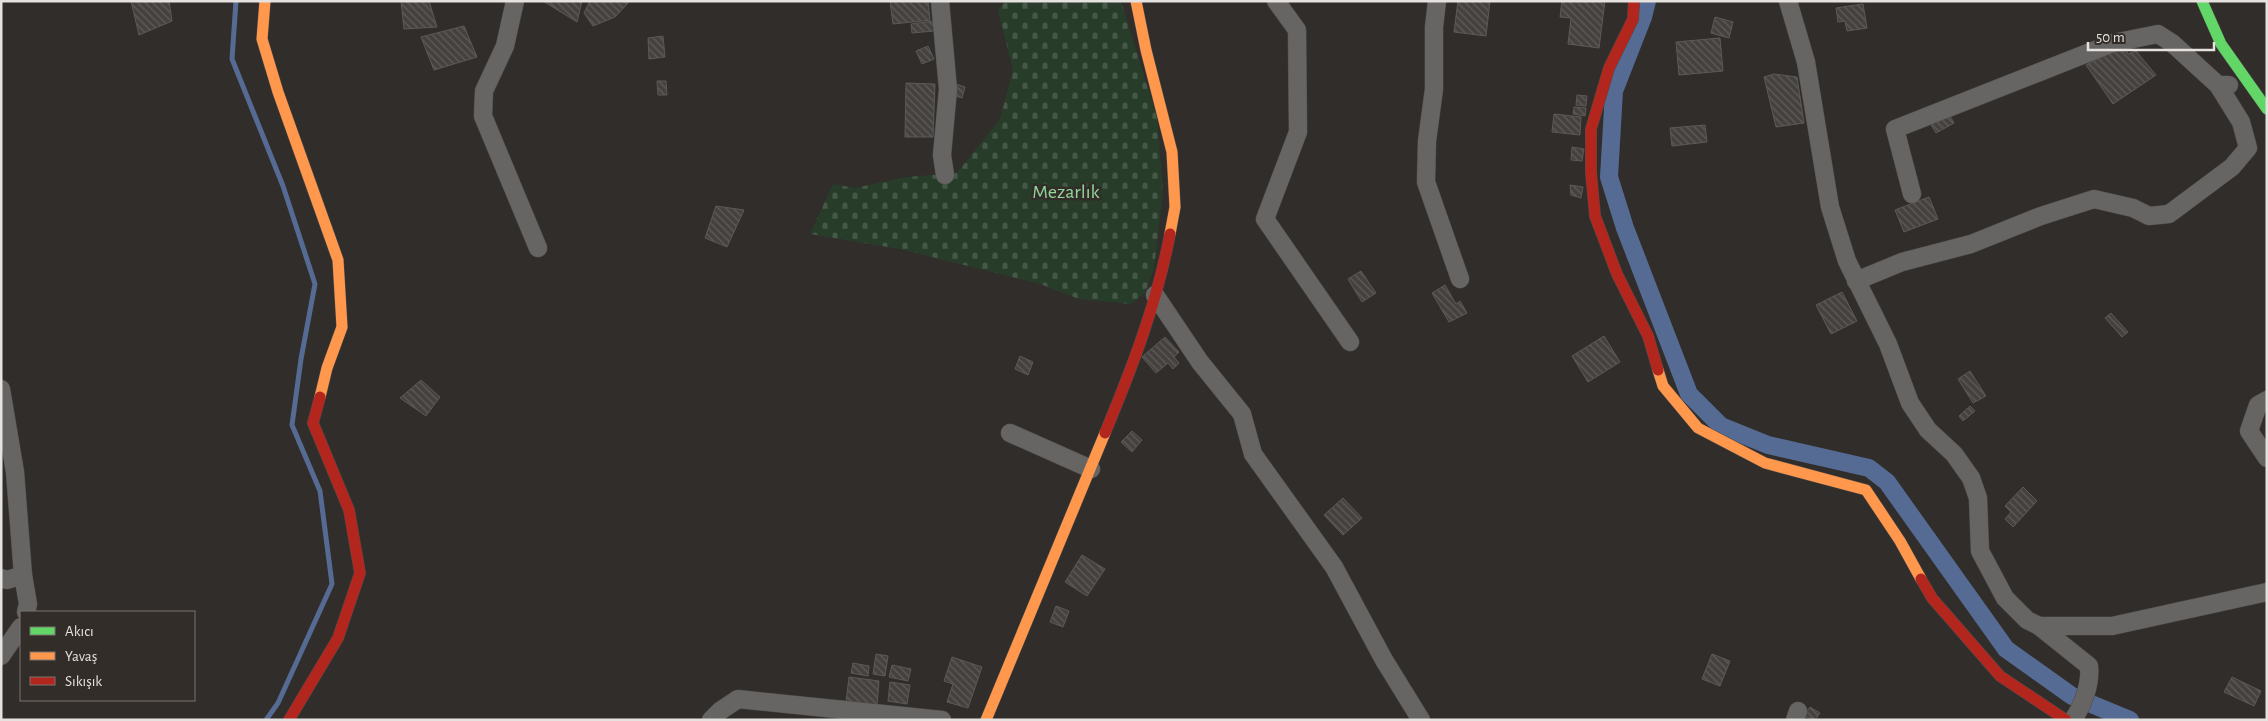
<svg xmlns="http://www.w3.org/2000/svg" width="2268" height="721" viewBox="0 0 2268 721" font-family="'Alegreya Sans',sans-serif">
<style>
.cemetery{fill:url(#cemetery-stones)}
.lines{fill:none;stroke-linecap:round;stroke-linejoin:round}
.stream{stroke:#566b94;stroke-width:5}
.canal{stroke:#566b94;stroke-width:18}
.building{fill:url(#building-back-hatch);stroke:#5c5a58}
.street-casing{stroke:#4d4b48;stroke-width:19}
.fast-casing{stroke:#4d4b48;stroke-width:12}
.slow-casing{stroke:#4d4b48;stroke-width:12}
.jam-casing{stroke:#4d4b48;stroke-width:12}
.street{stroke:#676563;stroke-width:18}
.fast{stroke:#63d668;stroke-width:11}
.slow{stroke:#ff974d;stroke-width:11}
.jam{stroke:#b3261e;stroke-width:11}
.labels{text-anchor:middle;stroke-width:5;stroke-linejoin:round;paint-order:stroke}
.park-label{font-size:20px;fill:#92d69c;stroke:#322d28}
</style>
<defs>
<pattern id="cemetery-stones" width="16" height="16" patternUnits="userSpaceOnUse" patternTransform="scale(1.25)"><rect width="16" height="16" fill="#273d2a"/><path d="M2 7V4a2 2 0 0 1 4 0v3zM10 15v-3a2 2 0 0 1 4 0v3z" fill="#465948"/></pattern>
<pattern id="building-back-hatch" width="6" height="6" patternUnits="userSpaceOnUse" patternTransform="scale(1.25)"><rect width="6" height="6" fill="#44413f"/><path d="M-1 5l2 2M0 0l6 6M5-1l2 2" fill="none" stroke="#5f5c5a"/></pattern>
</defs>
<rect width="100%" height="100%" fill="#302d2a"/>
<path class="cemetery" d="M1006,1H1121L1157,118L1163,191L1154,269L1145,293L1131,304L1079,299L1040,284L900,249L810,234L833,184L855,188L906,177L957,173L1000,119L1013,70L998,10Z"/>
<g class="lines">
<path class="stream" d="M236,1L232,59L283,186L315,284L301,359L292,425L320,491L332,584L278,703L266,720"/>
<path class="canal" d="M1647,1L1643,17L1614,91L1609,177L1625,228L1689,394L1721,426L1768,445L1869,468L1887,482L2006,649L2072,696L2130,720"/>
</g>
<g class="building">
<path d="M131,1H169L172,21L139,35Z"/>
<path d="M401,1H429L437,27L404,29Z"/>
<path d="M543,1H582L577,22Z"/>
<path d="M590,1H630L615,17L593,26L584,13Z"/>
<path d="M890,1H928L930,20L893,24Z"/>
<path d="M1458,1H1490L1486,36L1454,32Z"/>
<path d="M1562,1H1605L1599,48L1568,44L1571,18L1560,17Z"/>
<path d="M1863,4L1867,28L1847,31L1845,21L1838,22L1836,8Z"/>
<path d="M1715,17L1733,22L1729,38L1711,33Z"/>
<path d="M933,21L934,31L912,33L911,24Z"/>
<path d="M464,26L477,57L434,70L421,37Z"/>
<path d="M663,36L665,57L649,59L648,38Z"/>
<path d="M1720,38L1723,71L1679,75L1676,42Z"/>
<path d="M928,46L934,59L922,64L916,51Z"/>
<path d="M2124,46L2128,54L2136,51L2156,75L2113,104L2086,65Z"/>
<path d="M1774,74L1797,77L1804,123L1776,127L1764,77Z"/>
<path d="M657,81H666L667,95H658Z"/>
<path d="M906,83L935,84L933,137H905Z"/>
<path d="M952,83L965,87L962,98L949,94Z"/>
<path d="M1577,95L1587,96L1586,106L1576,105Z"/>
<path d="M1574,107L1586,108L1585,116L1573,114Z"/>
<path d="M1948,112L1954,123L1936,133L1930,123Z"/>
<path d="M1554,114L1581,117L1580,135L1552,132Z"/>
<path d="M1705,125L1707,142L1672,146L1670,128Z"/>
<path d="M1572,147L1584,149L1582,161L1571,160Z"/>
<path d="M1570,185L1583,187L1581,198L1571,195Z"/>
<path d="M1929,197L1938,219L1904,232L1895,210Z"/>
<path d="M716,206L744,210L727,247L705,238Z"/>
<path d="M1361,271L1376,293L1362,302L1348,279Z"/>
<path d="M1445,285L1456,304L1460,301L1467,313L1449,322L1432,293Z"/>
<path d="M1842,292L1857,321L1831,334L1816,305Z"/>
<path d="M2111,313L2128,332L2122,337L2105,318Z"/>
<path d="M1604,336L1620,362L1588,382L1572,356Z"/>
<path d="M1165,337L1179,352L1174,357L1179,363L1173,369L1168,363L1156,373L1142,357Z"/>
<path d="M1020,356L1033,362L1028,375L1015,369Z"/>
<path d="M1970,371L1986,396L1973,403L1958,379Z"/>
<path d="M421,380L440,397L426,416L400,398Z"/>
<path d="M1970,406L1975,411L1963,421L1959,416Z"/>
<path d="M1132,431L1142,440L1132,452L1121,442Z"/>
<path d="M2023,487L2037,501L2013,527L2005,519L2011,512L2005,506Z"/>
<path d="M1343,498L1362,518L1343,535L1324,515Z"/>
<path d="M1082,555L1105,569L1087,596L1065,582Z"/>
<path d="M1056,606L1069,611L1063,627L1050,622Z"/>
<path d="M876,654L888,656L885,676L873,674Z"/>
<path d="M1712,654L1730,661L1720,686L1702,679Z"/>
<path d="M952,657L982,667L968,708L947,702L953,684L944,681Z"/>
<path d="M853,663L869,666L868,676L851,673Z"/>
<path d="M892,665L911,669L908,681L889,677Z"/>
<path d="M849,677L879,681L877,706L846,702Z"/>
<path d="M2232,677L2261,691L2254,706L2224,692Z"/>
<path d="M890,682L910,685L907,704L888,701Z"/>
<path d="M1810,707L1820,713L1815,720L1804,716Z"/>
</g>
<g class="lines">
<g class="street-casing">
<g id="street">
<path d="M515,1L505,46L484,91L483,116L538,248"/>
<path d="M940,1L948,89L942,155L945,175"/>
<path d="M1276,1L1297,30L1298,132L1265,219L1350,342"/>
<path d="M1437,1L1434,27V89L1427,141L1426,182L1460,279"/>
<path d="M1788,1L1806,62L1830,207L1847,261L1888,344L1910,403L1928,430L1954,454L1971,478L1978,498L1980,551L2005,598L2027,620L2039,626L2089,666C2091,684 2083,705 2073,720"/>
<path d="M1912,194L1895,129L2113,43L2158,34L2172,43L2218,85H2229"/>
<path d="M1856,281L1902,262L1971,244L2041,216L2094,199L2133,208L2149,216L2169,214L2232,167L2248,148L2241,122L2218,85"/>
<path d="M1155,295L1200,362L1242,414L1253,454L1334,567L1384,660L1421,720"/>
<path d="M1,389L15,472L23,575L28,604L26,612"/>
<path d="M2267,400L2258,405L2249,431L2267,458"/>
<path d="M1010,433L1091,469"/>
<path d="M1,578L7,580L23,575"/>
<path d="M2039,626H2112L2267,592"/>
<path d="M1,656L21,627"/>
<path d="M711,720L720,711L738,699L942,720"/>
<path d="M1795,720L1798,711"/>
</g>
</g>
<g class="fast-casing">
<path id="fast" d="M2202,1L2221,44L2267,109"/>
</g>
<g class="slow-casing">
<g id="slow">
<path d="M265,1L262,39L278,92L338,260L342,327L327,368L320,397"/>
<path d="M1136,1L1146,50L1172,152L1175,207L1170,234"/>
<path d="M1658,370L1663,386L1698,428L1765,463L1866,490L1900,541L1921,579"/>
<path d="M986,720L1105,433"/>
</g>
</g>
<g class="jam-casing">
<g id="jam">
<path d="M1634,1L1633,19L1609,68L1591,129V172L1595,216L1617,274L1648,336L1658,370"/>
<path d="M1105,433C1132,368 1157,303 1170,234"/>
<path d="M1921,579L1932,598L2000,676L2066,720"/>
<path d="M289,720L338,638L360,573L349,510L313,423L320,397"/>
</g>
</g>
<use href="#street" class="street"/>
<use href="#fast" class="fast"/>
<use href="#slow" class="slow"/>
<use href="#jam" class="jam"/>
</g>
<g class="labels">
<g class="park-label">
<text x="1066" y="198">Mezarlık</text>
</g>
</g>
<rect width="2268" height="721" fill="none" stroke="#e5e2df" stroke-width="5"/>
<rect x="20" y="611" width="175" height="90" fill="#322d28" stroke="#7a7571"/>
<rect x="30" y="627" width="25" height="8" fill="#63d668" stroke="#7a7571"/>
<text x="65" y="636" font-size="15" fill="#e5e2df">Akıcı</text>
<rect x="30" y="652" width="25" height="8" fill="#ff974d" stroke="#7a7571"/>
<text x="65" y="661" font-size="15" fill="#e5e2df">Yavaş</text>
<rect x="30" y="677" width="25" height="8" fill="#b3261e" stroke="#7a7571"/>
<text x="65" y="686" font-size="15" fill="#e5e2df">Sıkışık</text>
<path d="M2088 42v8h126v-8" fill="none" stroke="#e5e2df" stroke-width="2.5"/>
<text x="2096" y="42" font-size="15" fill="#e5e2df" stroke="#322d28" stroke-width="4" paint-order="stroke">50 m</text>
</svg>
